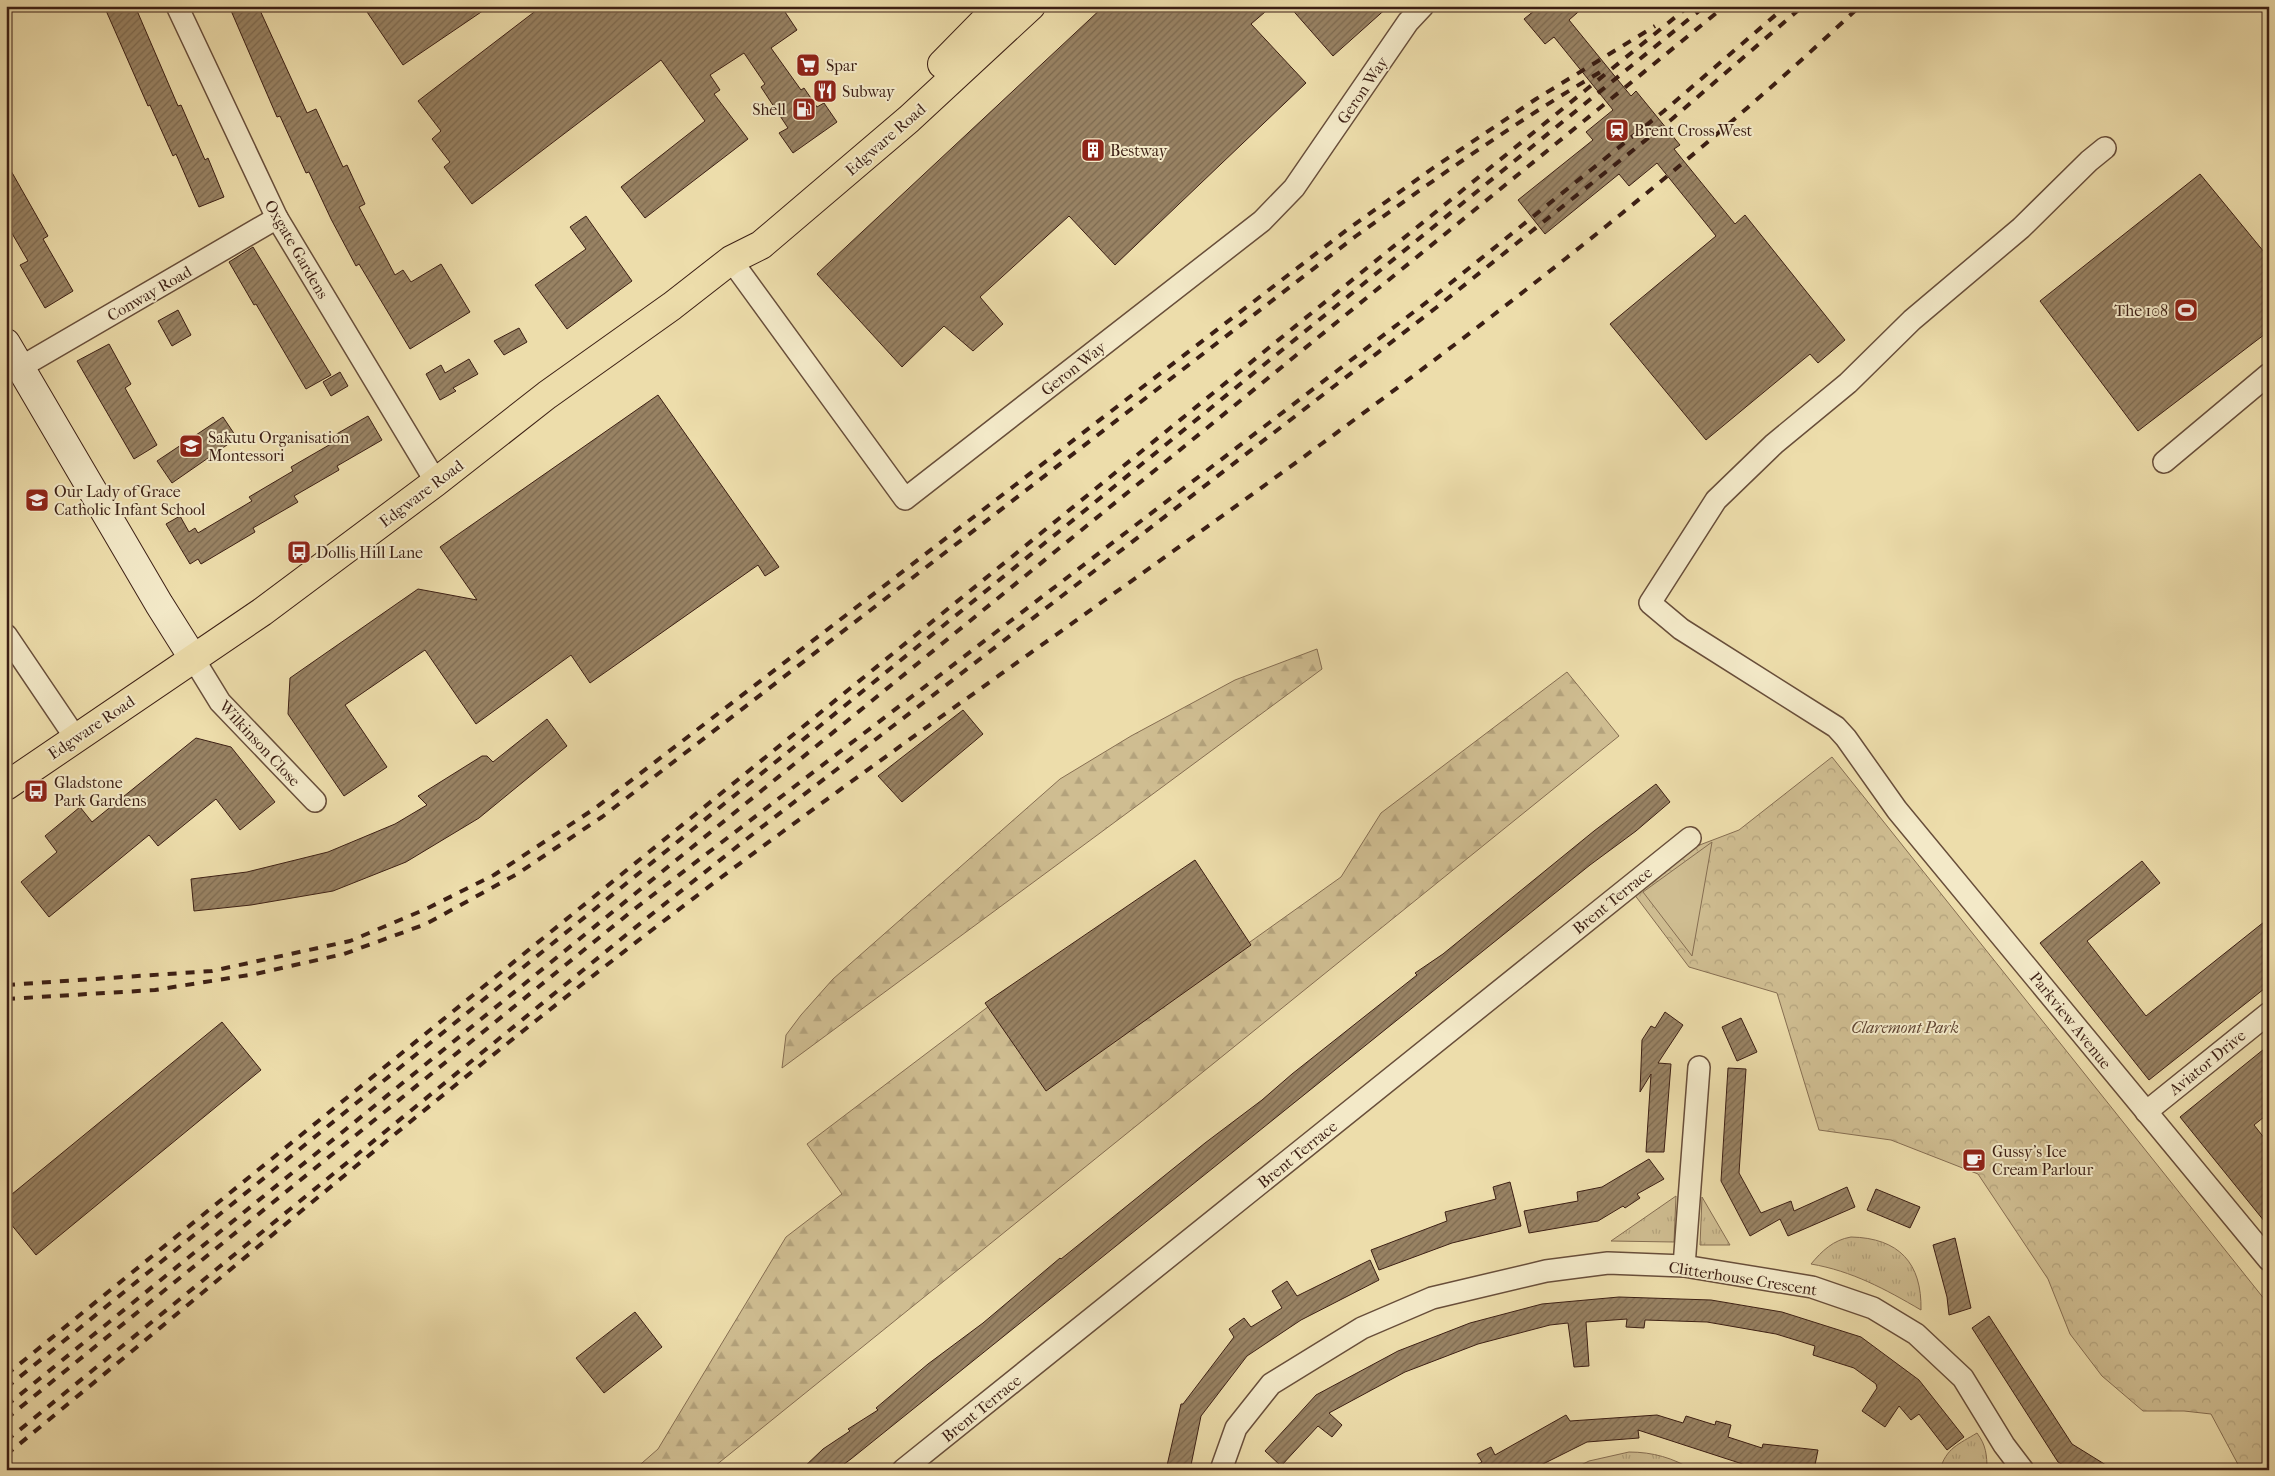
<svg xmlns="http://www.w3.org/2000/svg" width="2275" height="1476" viewBox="0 0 2275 1476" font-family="'IM FELL French Canon',serif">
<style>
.grass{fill:url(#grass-tufts);stroke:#866e52}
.forest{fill:url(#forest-firs);stroke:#866e52}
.park{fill:url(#park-crowns);stroke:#866e52}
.garden{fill:#cfbd91;stroke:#866e52}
.building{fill:url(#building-hatch);stroke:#3c1f14}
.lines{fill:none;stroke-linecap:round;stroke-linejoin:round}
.street-casing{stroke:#684e3a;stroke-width:24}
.secondary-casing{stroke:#3c1f14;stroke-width:30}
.primary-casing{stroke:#3c1f14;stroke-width:30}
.street{stroke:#f3e9c8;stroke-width:21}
.secondary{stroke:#f3e9c8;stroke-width:28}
.primary{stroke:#edddab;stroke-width:28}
.rail{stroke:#3c1f14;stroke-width:4;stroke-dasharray:9 9;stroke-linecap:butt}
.labels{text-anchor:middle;stroke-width:4;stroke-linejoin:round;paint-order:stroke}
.poi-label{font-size:16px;fill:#3c1f14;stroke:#f3e9c8;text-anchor:start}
.street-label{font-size:16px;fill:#3c1f14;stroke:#f3e9c8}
.park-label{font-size:16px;font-style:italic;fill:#614633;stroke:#f3e9c8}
</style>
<defs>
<pattern id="grass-tufts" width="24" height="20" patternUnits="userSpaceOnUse" patternTransform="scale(1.25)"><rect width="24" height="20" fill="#cfbd91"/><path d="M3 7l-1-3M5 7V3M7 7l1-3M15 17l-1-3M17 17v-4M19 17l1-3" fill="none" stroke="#b3a27c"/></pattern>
<pattern id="forest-firs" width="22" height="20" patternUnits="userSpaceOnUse" patternTransform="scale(1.25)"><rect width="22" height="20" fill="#cfbd91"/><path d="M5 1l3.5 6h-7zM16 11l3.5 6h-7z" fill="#b3a27c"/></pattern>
<pattern id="park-crowns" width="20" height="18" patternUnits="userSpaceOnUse" patternTransform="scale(1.25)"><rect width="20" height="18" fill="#cfbd91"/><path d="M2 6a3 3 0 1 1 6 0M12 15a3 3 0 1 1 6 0" fill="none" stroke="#b3a27c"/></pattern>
<pattern id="building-hatch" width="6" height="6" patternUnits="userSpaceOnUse" patternTransform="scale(1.25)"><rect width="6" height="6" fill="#988263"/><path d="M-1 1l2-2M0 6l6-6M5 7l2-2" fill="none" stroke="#7d6a50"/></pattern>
</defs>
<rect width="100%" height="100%" fill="#edddab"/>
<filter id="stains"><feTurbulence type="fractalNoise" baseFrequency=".004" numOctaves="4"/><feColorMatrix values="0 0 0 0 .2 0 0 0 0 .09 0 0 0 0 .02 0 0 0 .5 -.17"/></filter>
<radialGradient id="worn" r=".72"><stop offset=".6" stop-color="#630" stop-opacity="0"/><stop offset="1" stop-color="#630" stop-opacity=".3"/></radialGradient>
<g class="grass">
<path d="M1676,1196L1674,1242L1611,1241Z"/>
<path d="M1702,1197L1730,1245H1700Z"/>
<path d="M1851,1237C1899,1238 1922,1263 1921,1310C1885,1289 1852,1271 1811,1264C1822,1251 1833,1240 1851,1237Z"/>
<path d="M1977,1433C1986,1445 1987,1455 1987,1470H1940C1946,1448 1959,1444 1977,1433Z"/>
<path d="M1629,1452C1653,1452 1673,1458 1693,1470H1571L1589,1461Z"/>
</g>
<g class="forest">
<path d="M1317,649L1322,669L782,1068L786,1035L801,1015L833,979L1060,779L1131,736L1235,680Z"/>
<path d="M1567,672L1619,736L710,1470H634L658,1449L786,1237L842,1194L807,1144L993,1003L1047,1087L1341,877L1381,813Z"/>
</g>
<path class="park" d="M1832,757L2269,1305V1470H2241L2211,1414L2184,1411H2143L2102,1376L2070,1334L2048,1279L1978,1174L1891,1140L1819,1130L1777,993L1689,967L1634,894L1697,846L1739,830Z"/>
<path class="garden" d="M1712,842L1692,956L1643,892Z"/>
<g class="building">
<path d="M104,6H135L178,106L181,105L205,160L208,158L224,197L199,207L176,154L173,156L150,105L148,106Z"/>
<path d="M229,6H258L307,113L316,109L343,167L347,165L365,204L359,207L395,275L403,270L411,282L441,264L470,312L410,349L359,264L356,266L331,219L309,172L306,173L280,116L277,117Z"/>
<path d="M363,6H490L403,65Z"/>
<path d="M542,6H781L797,30L771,48L801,90L804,88L817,107L824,103L837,122L793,153L779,133L788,128L761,87L765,84L744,53L710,75L720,90L714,94L748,139L645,218L621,187L705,121L661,60L472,204L444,167L450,162L432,139L441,131L418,101Z"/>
<path d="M1104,6H1272L1251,24L1306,83L1115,265L1069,216L980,297L1003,324L973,351L944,326L902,367L817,274Z"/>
<path d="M1289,6H1389L1333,56Z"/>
<path d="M1540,6H1585L1569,20L1631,96L1636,91L1680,145L1674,149L1735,224L1745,215L1845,340L1818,363L1810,354L1706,440L1610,324L1716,236L1657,163L1629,186L1619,174L1545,234L1518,200L1593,140L1586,132L1613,110L1554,37L1545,44L1524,19Z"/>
<path d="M6,162L48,236L43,239L73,291L45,308L20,265L28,261L6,223Z"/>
<path d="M2200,174L2269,258V331L2138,431L2040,301Z"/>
<path d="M586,216L632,281L567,329L535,285L586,249L570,227Z"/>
<path d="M253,247L331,375L306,389L256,304L254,305L229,262Z"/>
<path d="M178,310L191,335L172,346L158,321Z"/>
<path d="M519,328L527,342L504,355L494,341Z"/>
<path d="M109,344L131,384L125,388L157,445L134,459L77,361Z"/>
<path d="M469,359L478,374L453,388L456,391L440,400L426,374L441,365L445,373Z"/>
<path d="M340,372L348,386L331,396L323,382Z"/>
<path d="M658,395L779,567L765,576L758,565L590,683L571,655L476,724L425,650L345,705L387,767L344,796L288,714L290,678L418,589L477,600L440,547Z"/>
<path d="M368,416L382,440L337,466L339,470L294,496L298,502L253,528L255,532L201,564L198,559L190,564L166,524L180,516L189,532L195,528L198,533L252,501L249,497L293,471L291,467L336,441L333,436Z"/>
<path d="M223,417L237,438L172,483L157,461Z"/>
<path d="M963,710L983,734L902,802L878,776Z"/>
<path d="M547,719L567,746L479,818L406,862L333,891L251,905L194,911L191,879L247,872L328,852L395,824L427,805L418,796L482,756H487L493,762Z"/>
<path d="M196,738L231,747L275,802L240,830L216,799L158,846L149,835L49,917L21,882L57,852L45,836L80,807L92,822Z"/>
<path d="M1656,784L1670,802L1636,831L1590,865L851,1459L836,1470H801L823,1449L850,1431L848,1429L878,1410L876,1408L928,1364L983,1323L1060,1258L1061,1259L1205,1143L1262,1100L1292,1074L1417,975L1415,973L1443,954L1594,831Z"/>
<path d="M1195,860L1251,945L1046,1091L985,1003Z"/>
<path d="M2142,861L2160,883L2087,941L2146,1016L2269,918V985L2149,1080L2040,943Z"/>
<path d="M1665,1012L1683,1025L1658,1063L1671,1064L1664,1152H1646L1651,1074L1640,1092L1642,1040L1651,1026L1655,1028Z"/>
<path d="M1741,1018L1757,1052L1737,1061L1722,1027Z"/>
<path d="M222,1022L261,1070L36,1255L6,1218V1199Z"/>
<path d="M2269,1045V1113L2254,1125L2269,1144V1227L2180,1117Z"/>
<path d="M1728,1068L1746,1069L1739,1173L1761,1213L1791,1201L1794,1211L1847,1187L1855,1207L1788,1236L1780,1219L1750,1236L1721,1181Z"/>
<path d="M1649,1159L1664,1179L1637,1194L1640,1198L1625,1208L1623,1206L1598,1221L1529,1233L1524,1211L1578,1201L1577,1192L1602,1187Z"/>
<path d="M1510,1182L1521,1226L1452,1243L1379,1270L1371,1250L1447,1221L1445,1212L1496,1199L1493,1187Z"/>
<path d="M1876,1189L1920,1207L1910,1228L1867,1210Z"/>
<path d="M1955,1238L1971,1308L1949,1315L1947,1297L1933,1245Z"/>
<path d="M1370,1260L1379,1280L1301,1320L1247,1356L1201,1416L1190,1470H1166L1181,1404H1183L1234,1337L1229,1329L1244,1318L1251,1327L1282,1308L1272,1291L1287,1281L1297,1296Z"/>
<path d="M1619,1297L1711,1300L1782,1312L1861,1337L1919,1380L1964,1437L1947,1450L1919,1414L1911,1420L1899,1406L1885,1427L1862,1411L1877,1388L1876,1384L1854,1368L1813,1355L1815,1346L1776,1334L1707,1322L1645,1320L1644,1328L1626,1327L1627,1319L1586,1322L1589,1366L1574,1367L1568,1323L1550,1325L1478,1344L1405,1372L1329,1413L1342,1425L1332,1437L1318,1426L1281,1466L1265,1451L1316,1395L1398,1351L1470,1323L1542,1304Z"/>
<path d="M635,1312L662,1347L604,1393L576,1358Z"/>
<path d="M1989,1316L2072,1444L2114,1470H2072L2058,1462L1972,1328Z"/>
<path d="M1566,1415L1570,1421L1657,1415L1683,1423L1686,1416L1715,1425L1716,1421L1731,1425L1728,1437L1762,1448L1763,1444L1818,1450L1814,1470H1761L1638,1430L1639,1438L1587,1442L1541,1465L1544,1470H1467L1482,1462L1477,1454L1491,1447L1495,1455Z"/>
</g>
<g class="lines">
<g class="street-casing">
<g id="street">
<path d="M177,6L277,218L436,482"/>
<path d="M2105,148L2089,161L2021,228L1912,320L1848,383L1774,444L1716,500L1650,603L1681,629L1836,727L1846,738L1897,810L2269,1260"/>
<path d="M731,260L905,499L1262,221L1294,188L1408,22L1423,6"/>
<path d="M21,367L277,218"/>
<path d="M2164,462L2269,374"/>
<path d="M6,635L75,737"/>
<path d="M193,658L220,702L315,801"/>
<path d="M2146,1112L2269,1013"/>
<path d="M1684,1266L1699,1067"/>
<path d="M903,1470L1690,838"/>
<path d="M1221,1470L1236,1428L1271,1384L1362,1328L1432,1298L1546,1271L1608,1263L1684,1266L1812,1287L1873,1308L1916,1334L1963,1378L2004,1445L2023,1470"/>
</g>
</g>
<g class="secondary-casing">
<path id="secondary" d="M6,343L159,604L193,658"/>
</g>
<g class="primary-casing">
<g id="primary">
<path d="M942,64L999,6"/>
<path d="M6,786L262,612L436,482L547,395L672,306L731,260L761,245L909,119L1031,6"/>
</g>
</g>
<use href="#street" class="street"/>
<use href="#secondary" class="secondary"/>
<use href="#primary" class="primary"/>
<g class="rail">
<path d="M6,985L212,971L350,941L426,909L494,875L594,809L1348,229L1433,168L1536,99L1655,26"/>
<path d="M6,999L155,990L255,974L344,954L426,924L517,874L602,817L1356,236C1436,178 1517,121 1602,71"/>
<path d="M6,1375L1689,6"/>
<path d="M6,1388L1705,6"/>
<path d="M6,1406L1725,6"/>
<path d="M6,1419L632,911L1432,298L1664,111L1786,6"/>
<path d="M6,1441L642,922L758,830L1437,307L1672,119L1803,6"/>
<path d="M6,1455C262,1245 514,1029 781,833C1146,564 1529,317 1860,6"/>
</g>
</g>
<defs>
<g id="supermarket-square" transform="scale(1.25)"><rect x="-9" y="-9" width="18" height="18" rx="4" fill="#8f2418" stroke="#f3e9c8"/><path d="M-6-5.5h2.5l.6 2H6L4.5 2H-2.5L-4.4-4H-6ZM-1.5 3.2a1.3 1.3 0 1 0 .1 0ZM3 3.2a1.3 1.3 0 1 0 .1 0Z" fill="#fff"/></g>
<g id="restaurant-square" transform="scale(1.25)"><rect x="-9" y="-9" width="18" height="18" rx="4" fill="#8f2418" stroke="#f3e9c8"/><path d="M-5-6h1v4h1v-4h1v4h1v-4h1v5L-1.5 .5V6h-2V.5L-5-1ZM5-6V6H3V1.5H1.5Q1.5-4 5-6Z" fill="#fff"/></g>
<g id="fuel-square" transform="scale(1.25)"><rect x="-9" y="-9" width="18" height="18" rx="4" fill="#8f2418" stroke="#f3e9c8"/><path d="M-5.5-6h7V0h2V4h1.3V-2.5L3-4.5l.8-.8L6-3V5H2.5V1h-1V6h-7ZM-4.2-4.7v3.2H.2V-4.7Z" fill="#fff"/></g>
<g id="station-square" transform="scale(1.25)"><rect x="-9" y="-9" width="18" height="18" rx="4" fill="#8f2418" stroke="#f3e9c8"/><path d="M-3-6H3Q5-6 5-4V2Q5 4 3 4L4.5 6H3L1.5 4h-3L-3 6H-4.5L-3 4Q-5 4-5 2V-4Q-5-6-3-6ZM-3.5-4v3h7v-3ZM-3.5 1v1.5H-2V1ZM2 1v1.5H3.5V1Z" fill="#fff"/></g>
<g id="building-square" transform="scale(1.25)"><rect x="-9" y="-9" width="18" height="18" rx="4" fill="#8f2418" stroke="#f3e9c8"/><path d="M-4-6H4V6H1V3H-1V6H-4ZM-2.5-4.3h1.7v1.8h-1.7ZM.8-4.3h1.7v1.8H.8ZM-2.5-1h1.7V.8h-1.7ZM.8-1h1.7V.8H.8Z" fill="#fff"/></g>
<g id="stadium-square" transform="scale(1.25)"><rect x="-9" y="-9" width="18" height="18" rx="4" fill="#8f2418" stroke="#f3e9c8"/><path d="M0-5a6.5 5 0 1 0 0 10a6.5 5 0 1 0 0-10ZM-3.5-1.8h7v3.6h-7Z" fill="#fff"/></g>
<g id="school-square" transform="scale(1.25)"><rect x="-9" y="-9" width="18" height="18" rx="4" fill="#8f2418" stroke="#f3e9c8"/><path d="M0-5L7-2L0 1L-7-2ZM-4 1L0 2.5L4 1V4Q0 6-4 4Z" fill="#fff"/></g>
<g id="bus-square" transform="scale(1.25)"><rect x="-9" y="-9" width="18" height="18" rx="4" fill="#8f2418" stroke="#f3e9c8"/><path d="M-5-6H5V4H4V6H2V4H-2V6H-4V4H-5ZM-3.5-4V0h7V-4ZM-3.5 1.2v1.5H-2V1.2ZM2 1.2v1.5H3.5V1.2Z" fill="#fff"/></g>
<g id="cafe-square" transform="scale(1.25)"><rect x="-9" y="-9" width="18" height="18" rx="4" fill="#8f2418" stroke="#f3e9c8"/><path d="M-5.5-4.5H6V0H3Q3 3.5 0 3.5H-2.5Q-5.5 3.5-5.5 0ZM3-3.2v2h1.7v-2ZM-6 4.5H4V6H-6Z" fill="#fff"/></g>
</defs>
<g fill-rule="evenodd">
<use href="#supermarket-square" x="808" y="65"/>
<use href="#restaurant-square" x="825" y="91"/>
<use href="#fuel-square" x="804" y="109"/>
<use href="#station-square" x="1617" y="130"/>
<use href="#building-square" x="1093" y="150"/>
<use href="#stadium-square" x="2186" y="310"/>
<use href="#school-square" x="191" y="446"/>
<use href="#school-square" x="37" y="500"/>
<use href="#bus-square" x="299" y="552"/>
<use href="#bus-square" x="36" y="791"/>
<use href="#cafe-square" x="1974" y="1160"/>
</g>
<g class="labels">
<g class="poi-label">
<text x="826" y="71">Spar</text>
<text x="842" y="97">Subway</text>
<text x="786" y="115" text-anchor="end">Shell</text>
<text x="1634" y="136">Brent Cross West</text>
<text x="1110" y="156">Bestway</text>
<text x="2168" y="316" text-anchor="end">The 108</text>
<text x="208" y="443">Sakutu Organisation<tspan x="208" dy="18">Montessori</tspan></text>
<text x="54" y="497">Our Lady of Grace<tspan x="54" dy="18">Catholic Infant School</tspan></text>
<text x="316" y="558">Dollis Hill Lane</text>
<text x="54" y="788">Gladstone<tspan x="54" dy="18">Park Gardens</tspan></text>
<text x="1992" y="1157">Gussy's Ice<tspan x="1992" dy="18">Cream Parlour</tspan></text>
</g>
<g class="street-label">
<text transform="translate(1362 90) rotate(-56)" y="6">Geron Way</text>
<text transform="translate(885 139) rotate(-41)" y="6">Edgware Road</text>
<text transform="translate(297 249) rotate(60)" y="6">Oxgate Gardens</text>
<text transform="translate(149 293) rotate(-30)" y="6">Conway Road</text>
<text transform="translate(1073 368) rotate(-38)" y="6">Geron Way</text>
<text transform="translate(421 493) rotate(-37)" y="6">Edgware Road</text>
<text transform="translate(91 727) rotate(-34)" y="6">Edgware Road</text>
<text transform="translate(260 743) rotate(47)" y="6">Wilkinson Close</text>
<text transform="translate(1612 900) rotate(-39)" y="6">Brent Terrace</text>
<text transform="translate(2071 1020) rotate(51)" y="6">Parkview Avenue</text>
<text transform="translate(2207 1062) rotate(-39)" y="6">Aviator Drive</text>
<text transform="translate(1297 1154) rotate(-39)" y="6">Brent Terrace</text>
<text transform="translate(1743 1278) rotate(9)" y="6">Clitterhouse Crescent</text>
<text transform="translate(981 1408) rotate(-39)" y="6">Brent Terrace</text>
</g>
<g class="park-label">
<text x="1905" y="1033">Claremont Park</text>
</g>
</g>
<rect width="2275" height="1476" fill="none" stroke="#edddab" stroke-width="25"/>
<rect x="8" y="8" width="2260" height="1461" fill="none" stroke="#3c1f14" stroke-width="2.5"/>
<rect x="12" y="12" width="2250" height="1451" fill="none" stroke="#3c1f14"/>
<rect width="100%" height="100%" filter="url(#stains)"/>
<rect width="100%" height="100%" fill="url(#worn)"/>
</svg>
